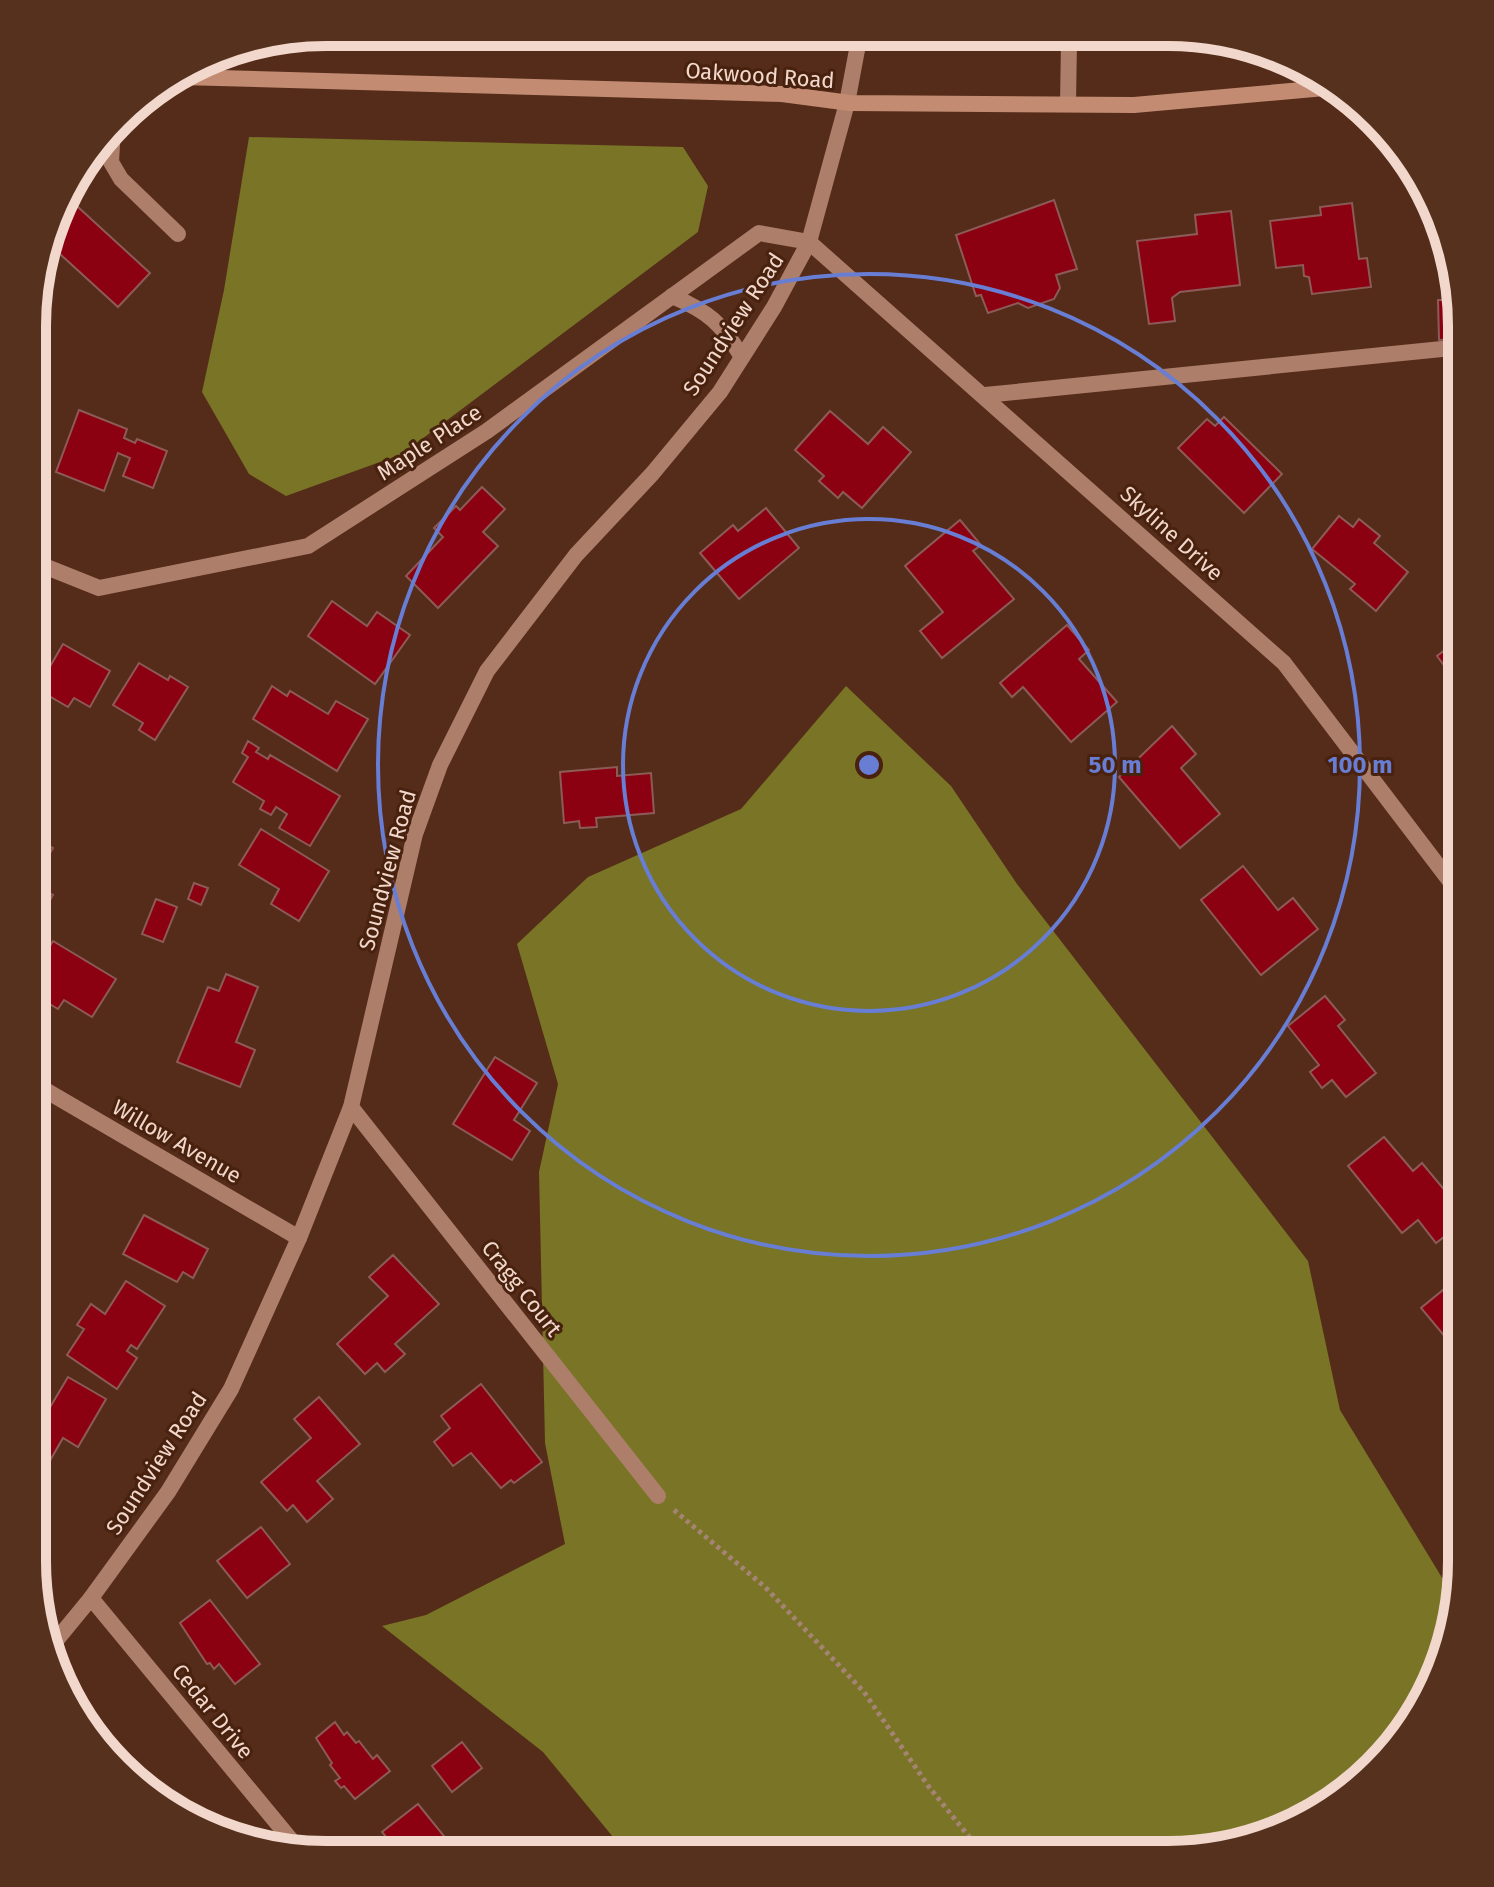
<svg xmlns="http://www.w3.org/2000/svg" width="1494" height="1887" viewBox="0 0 1494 1887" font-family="'Fira Sans',sans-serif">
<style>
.built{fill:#60311a}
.forest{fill:#797426}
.building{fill:#8c0111;stroke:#8d5b57;stroke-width:2}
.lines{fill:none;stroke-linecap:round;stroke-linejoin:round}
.path{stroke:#a58474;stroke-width:5;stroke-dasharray:4 4;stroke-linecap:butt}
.lane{stroke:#ad7e69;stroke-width:16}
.street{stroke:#ad7e69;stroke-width:16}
.secondary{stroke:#c28b72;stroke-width:16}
.ring{fill:none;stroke:#687ed4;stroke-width:4}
.labels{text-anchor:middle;stroke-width:6;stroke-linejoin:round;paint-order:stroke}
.street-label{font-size:22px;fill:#f2d8cc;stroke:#48220e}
.rim{fill:none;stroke:#f2d8cc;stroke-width:10}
.centre{fill:#687ed4;stroke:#48220e;stroke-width:4}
.ring-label{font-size:24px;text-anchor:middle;font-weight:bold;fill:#687ed4;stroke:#48220e;stroke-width:6;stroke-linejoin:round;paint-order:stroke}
</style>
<rect width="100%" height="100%" fill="#542c19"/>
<path class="built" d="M326,32L797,33L781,45Z"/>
<g class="forest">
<path d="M249,137L683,147L708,186L698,232L402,454L286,496L249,474L202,392L224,290Z"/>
<path d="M846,686L951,786L1017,884L1308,1261L1340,1410L1455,1599L1413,1724L1314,1816L1186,1854H627L543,1752L382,1626L426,1615L565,1544L545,1443L539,1172L558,1084L517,944L588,877L741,809Z"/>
</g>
<g class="building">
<path d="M66,196L150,273L118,307L49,244Z"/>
<path d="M1054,200L1077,269L1056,275L1060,288L1054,299L1028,308L1018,303L988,313L981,295L976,296L956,235Z"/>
<path d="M1352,203L1359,259L1367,258L1371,287L1312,294L1309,277L1304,276L1303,265L1276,268L1270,221L1321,215L1320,207Z"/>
<path d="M1231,211L1240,285L1180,292L1172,298L1175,321L1149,324L1137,241L1197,234L1195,215Z"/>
<path d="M1438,300H1455L1462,326V339L1439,340Z"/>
<path d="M79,410L127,429L124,438L135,443L137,439L167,451L153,488L123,476L130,458L118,453L104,491L56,472Z"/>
<path d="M830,411L868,444L883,427L911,452L862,508L843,492L838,498L819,481L824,476L795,450Z"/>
<path d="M1224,417L1282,474L1244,513L1178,448L1207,419L1215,426Z"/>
<path d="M482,487L505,509L483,532L498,546L438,608L406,576L443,537L434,528L456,506L460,510Z"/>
<path d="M766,508L799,548L739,599L700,553L733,525L738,531Z"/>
<path d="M1339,516L1353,527L1359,519L1380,536L1374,543L1408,572L1376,611L1350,589L1355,584L1312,549Z"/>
<path d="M960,520L981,545L973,551L1014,599L942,658L920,631L943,612L905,566Z"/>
<path d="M332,601L367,626L377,612L410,635L375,684L308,636Z"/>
<path d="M1067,625L1089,650L1079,659L1117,702L1071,742L1023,687L1012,697L1000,683Z"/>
<path d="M1462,637V706L1448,688L1461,678L1448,661L1443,664L1437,656Z"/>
<path d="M63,644L110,671L90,707L74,698L68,707L37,689Z"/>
<path d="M139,663L168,680L170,676L188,687L155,740L139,730L143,723L113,705Z"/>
<path d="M272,686L287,696L290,691L328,714L336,701L368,719L337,771L253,719Z"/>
<path d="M1172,726L1196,754L1181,768L1220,814L1180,848L1119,777Z"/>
<path d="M248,741L259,748L256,752L268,759L270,755L340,796L310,846L279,828L287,814L276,807L271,815L260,809L264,801L233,782L248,757L242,753Z"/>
<path d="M617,767V776L651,773L654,813L596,818L597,827L580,828L579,821L564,823L560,772Z"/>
<path d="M261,829L329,871L299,921L271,904L279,889L239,865Z"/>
<path d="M33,837L53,848L34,879H33Z"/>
<path d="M1243,866L1278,910L1293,898L1318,929L1261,975L1201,900Z"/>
<path d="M194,883L208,888L201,905L188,899Z"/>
<path d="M33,884L53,895L33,929Z"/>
<path d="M156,899L177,907L163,942L142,934Z"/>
<path d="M53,941L116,979L92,1017L64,1000L58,1009L33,994V973Z"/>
<path d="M226,974L258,987L236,1042L255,1050L240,1087L177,1062L208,987L219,991Z"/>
<path d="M1325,996L1345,1020L1338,1026L1376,1073L1346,1097L1332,1080L1322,1088L1310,1072L1319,1065L1288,1026Z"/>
<path d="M495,1057L537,1083L514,1120L530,1131L512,1160L453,1124Z"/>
<path d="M1384,1137L1413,1171L1422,1163L1462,1211V1223L1436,1243L1418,1220L1402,1233L1348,1166Z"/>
<path d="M144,1215L208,1249L193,1278L183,1272L177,1282L123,1254Z"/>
<path d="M393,1255L439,1304L395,1344L405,1354L385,1372L377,1363L365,1374L337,1344L388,1296L369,1277Z"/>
<path d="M126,1281L165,1306L137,1349L131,1345L127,1351L137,1358L117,1389L67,1355L84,1329L77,1325L91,1304L105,1314Z"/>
<path d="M1454,1281L1461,1289V1356L1421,1308Z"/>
<path d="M68,1377L106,1399L78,1447L63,1438L44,1471L32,1465V1412L43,1419Z"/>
<path d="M481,1384L542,1462L514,1483L511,1480L501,1488L471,1453L453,1466L434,1442L450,1428L441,1416Z"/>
<path d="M319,1397L360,1444L317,1481L333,1499L307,1522L293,1505L287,1511L261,1482L311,1438L294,1419Z"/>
<path d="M261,1527L290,1564L247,1598L217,1561Z"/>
<path d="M210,1600L260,1664L235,1684L219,1664L214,1669L210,1663L207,1664L180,1623Z"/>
<path d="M335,1722L344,1735L347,1732L356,1743L359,1741L373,1759L377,1755L390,1771L355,1799L344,1786L341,1788L335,1781L340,1778L330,1765L332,1763L316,1738Z"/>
<path d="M97,1725L131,1767L129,1769L92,1729Z"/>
<path d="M462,1742L482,1768L452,1792L432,1766Z"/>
<path d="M418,1804L448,1841L432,1854H400L382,1832Z"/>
<path d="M538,1843L548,1854H525Z"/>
</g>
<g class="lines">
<path class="path" d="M674,1510L765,1587L864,1692L929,1787L983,1854"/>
<g class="lane">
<path d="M1068,104L1069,41"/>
<path d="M113,128L111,162L121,179L178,234"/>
</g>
<g class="street">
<path d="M947,36L1069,41L1201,35"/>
<path d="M672,296C709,312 721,323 742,357"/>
<path d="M985,395L1462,347"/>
<path d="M34,562L99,588L308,546L487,431L759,233L809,242L1284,663L1462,897"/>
<path d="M33,1083L299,1238"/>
<path d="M351,1107L658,1496"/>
<path d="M91,1598L301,1852"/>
<path d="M54,1643L91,1598L168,1492L231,1389L299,1238L351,1107L415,834L440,765L487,671L576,555L652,474L720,392L774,307L809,242L847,103L860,34"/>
</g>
<path class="secondary" d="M181,77L782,94L850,103L1134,105L1336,87"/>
</g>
<g class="ring">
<circle cx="869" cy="765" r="246"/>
<circle cx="869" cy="765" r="491"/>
</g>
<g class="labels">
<g class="street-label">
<text transform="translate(760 75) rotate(4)" y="8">Oakwood Road</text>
<text transform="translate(733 324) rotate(-57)" y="8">Soundview Road</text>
<text transform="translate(429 442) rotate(-33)" y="8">Maple Place</text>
<text transform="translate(1172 533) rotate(42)" y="8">Skyline Drive</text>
<text transform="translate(387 870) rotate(-75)" y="8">Soundview Road</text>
<text transform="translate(177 1141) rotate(30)" y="8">Willow Avenue</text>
<text transform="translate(522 1288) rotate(52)" y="8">Cragg Court</text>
<text transform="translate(156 1463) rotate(-57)" y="8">Soundview Road</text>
<text transform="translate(213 1711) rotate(51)" y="8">Cedar Drive</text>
</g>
</g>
<path d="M0 0H1494V1887H0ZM326 46H1168A280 280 0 0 1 1448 326V1561A280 280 0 0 1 1168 1841H326A280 280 0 0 1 46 1561V326A280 280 0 0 1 326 46Z" fill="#56311d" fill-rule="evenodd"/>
<path class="rim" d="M326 46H1168A280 280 0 0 1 1448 326V1561A280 280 0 0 1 1168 1841H326A280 280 0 0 1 46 1561V326A280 280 0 0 1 326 46Z"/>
<circle cx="869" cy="765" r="12" class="centre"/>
<g class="ring-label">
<text x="1115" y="773">50 m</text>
<text x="1360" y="773">100 m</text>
</g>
</svg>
